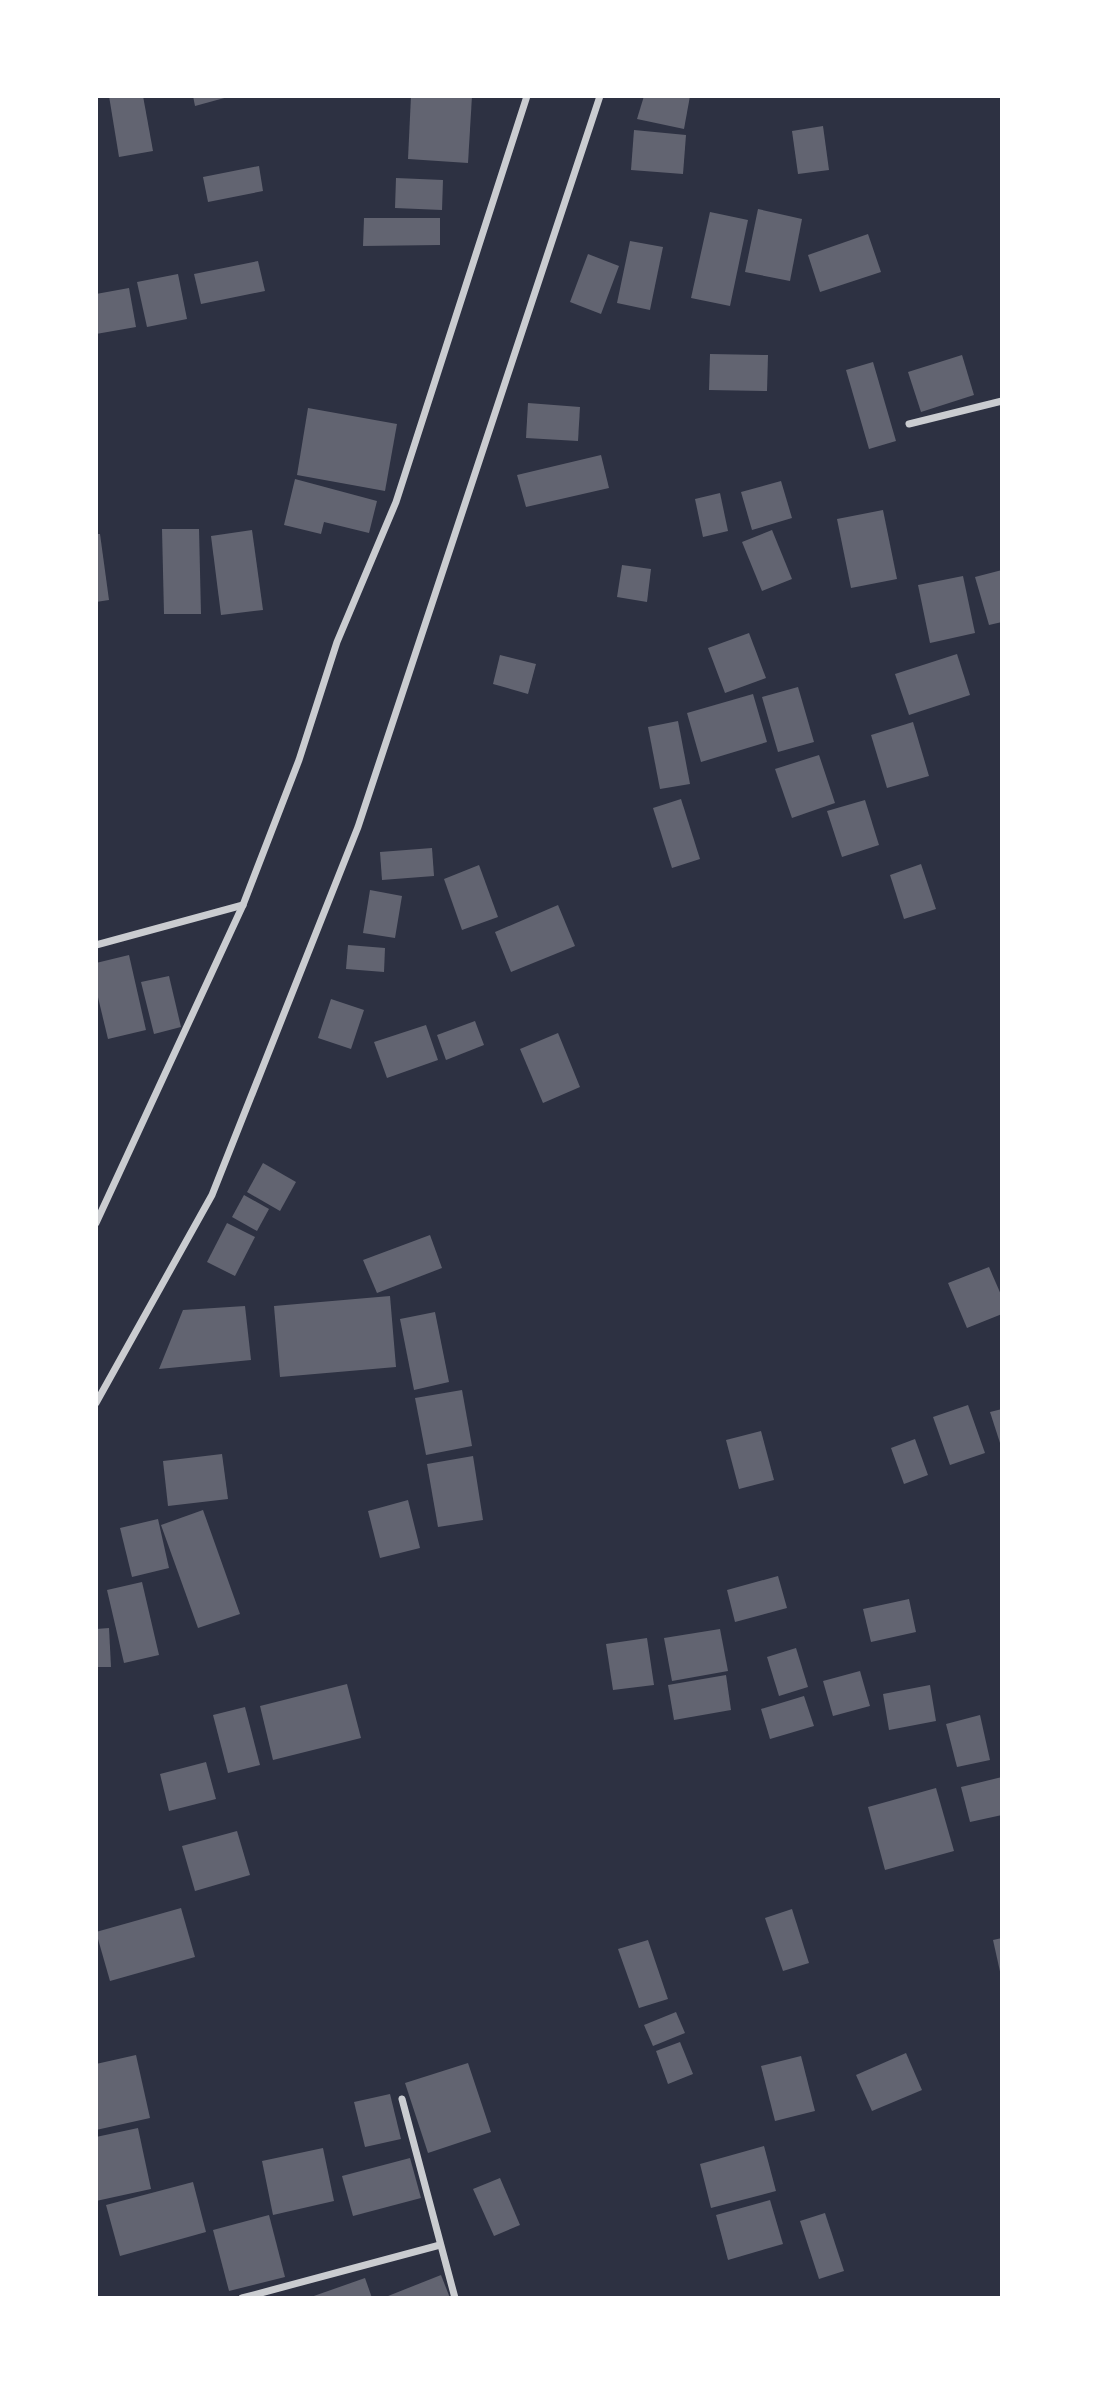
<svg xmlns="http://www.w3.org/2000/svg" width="1098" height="2394" viewBox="0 0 1098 2394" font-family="'DejaVu Sans',sans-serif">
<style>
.building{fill:#626471}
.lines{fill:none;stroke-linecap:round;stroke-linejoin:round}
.minor{stroke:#caccd0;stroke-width:7}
</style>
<rect width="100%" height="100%" fill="#2d3142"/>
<g class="building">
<path d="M109,96H143L153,151L119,157Z"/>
<path d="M193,96H228V97L195,106Z"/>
<path d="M411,96H472L468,163L408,159Z"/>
<path d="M644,96H690L684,129L637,119Z"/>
<path d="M823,126L829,170L798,174L792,131Z"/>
<path d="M634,130L686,135L683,174L631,170Z"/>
<path d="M259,166L263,191L208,202L203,177Z"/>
<path d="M396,178L443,180L442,210L395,208Z"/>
<path d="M758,209L802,219L790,281L745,272Z"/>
<path d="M710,212L748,220L730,306L691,298Z"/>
<path d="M364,218H440V245L363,246Z"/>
<path d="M868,234L881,272L820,292L808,255Z"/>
<path d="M630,241L663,247L650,310L617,303Z"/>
<path d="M588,254L619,266L601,314L570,302Z"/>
<path d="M258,261L265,291L201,304L194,274Z"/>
<path d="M178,274L187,319L147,327L137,282Z"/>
<path d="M129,288L136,327L96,334V294Z"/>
<path d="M710,354L768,355L767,391L709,390Z"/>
<path d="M962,355L974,395L921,412L908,372Z"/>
<path d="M873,362L896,441L869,449L846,370Z"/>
<path d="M528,403L580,407L578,441L526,438Z"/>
<path d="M308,408L397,424L385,491L297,475Z"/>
<path d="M601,455L609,488L526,507L517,475Z"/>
<path d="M295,479L377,501L369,533L324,522L321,534L284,525Z"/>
<path d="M781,481L792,518L752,530L741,492Z"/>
<path d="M720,493L728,531L703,537L695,499Z"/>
<path d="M883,510L897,579L851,588L837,519Z"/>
<path d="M162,529H199L201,614H164Z"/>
<path d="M252,530L263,610L221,615L211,536Z"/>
<path d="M772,530L792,579L762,591L742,542Z"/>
<path d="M96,534H100L109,600L96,602Z"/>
<path d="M622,565L651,569L647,602L617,597Z"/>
<path d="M1002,570V622L989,625L975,577Z"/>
<path d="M963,576L975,633L930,643L918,585Z"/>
<path d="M749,633L766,678L725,693L708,648Z"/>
<path d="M957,654L970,695L909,715L895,674Z"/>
<path d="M500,655L536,664L528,694L493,684Z"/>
<path d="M798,687L814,742L778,752L762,697Z"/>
<path d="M753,694L767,742L701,762L687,713Z"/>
<path d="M678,721L690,784L660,789L648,727Z"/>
<path d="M913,722L929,776L887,788L871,735Z"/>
<path d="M819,755L835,803L792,818L775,769Z"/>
<path d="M681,799L700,859L672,868L653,808Z"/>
<path d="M865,800L879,845L842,857L827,811Z"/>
<path d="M432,848L434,876L382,880L380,852Z"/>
<path d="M921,864L936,909L904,919L890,875Z"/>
<path d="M479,865L498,917L462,930L444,879Z"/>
<path d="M370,890L402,896L395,938L363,933Z"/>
<path d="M558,905L575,946L511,972L495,932Z"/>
<path d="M348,945L385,948L384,972L346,969Z"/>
<path d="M129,955L146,1030L108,1039L96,989V963Z"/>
<path d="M169,976L181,1027L154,1034L141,982Z"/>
<path d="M331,999L364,1010L351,1049L318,1038Z"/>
<path d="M475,1021L484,1045L446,1060L437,1035Z"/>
<path d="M426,1025L438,1060L387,1078L374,1042Z"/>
<path d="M558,1033L580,1087L543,1103L520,1049Z"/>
<path d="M263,1163L296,1182L280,1211L247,1192Z"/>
<path d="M244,1195L269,1209L257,1231L232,1217Z"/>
<path d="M227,1223L255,1237L235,1276L207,1262Z"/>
<path d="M430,1235L442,1268L377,1293L363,1260Z"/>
<path d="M989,1267L1002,1297V1314L967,1328L948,1283Z"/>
<path d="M390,1296L396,1367L280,1377L274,1306Z"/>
<path d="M245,1306L251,1360L159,1369L183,1310Z"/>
<path d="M435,1312L449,1382L414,1390L400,1319Z"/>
<path d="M462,1390L472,1446L426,1455L415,1398Z"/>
<path d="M968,1405L985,1453L950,1465L933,1417Z"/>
<path d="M1002,1409V1446H1001L990,1412Z"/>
<path d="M761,1431L774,1480L739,1489L726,1440Z"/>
<path d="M915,1439L928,1475L904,1484L891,1448Z"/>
<path d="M222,1454L228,1499L168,1506L163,1461Z"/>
<path d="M473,1456L483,1520L438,1527L427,1464Z"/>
<path d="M408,1500L420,1548L380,1558L368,1511Z"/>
<path d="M203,1510L240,1614L198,1628L161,1525Z"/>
<path d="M158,1519L169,1568L132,1577L120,1528Z"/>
<path d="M778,1576L787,1608L735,1622L727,1590Z"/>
<path d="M142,1582L159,1655L124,1663L107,1590Z"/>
<path d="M909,1599L916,1632L871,1642L863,1609Z"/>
<path d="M109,1628L111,1667H96V1629Z"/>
<path d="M720,1629L728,1671L672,1681L664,1638Z"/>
<path d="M647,1638L654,1685L613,1690L606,1644Z"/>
<path d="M796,1648L808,1687L779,1696L767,1657Z"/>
<path d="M860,1671L870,1706L833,1716L823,1681Z"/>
<path d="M726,1675L731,1710L674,1720L668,1685Z"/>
<path d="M347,1684L361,1738L273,1760L260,1706Z"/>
<path d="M930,1685L936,1721L889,1730L883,1694Z"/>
<path d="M804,1696L814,1726L770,1739L761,1709Z"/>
<path d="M245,1707L260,1765L228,1773L213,1715Z"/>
<path d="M980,1715L990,1760L957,1767L946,1724Z"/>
<path d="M206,1762L216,1799L169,1811L160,1774Z"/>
<path d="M1002,1777V1815L970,1822L961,1787Z"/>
<path d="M936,1788L954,1851L885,1870L868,1807Z"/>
<path d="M237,1831L250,1875L195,1891L182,1846Z"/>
<path d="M181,1908L195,1957L110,1981L96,1932Z"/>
<path d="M792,1909L809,1963L783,1971L765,1918Z"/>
<path d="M1002,1938V1976H1001L993,1940Z"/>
<path d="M648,1940L668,1999L639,2008L618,1949Z"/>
<path d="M676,2012L685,2033L653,2046L644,2025Z"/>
<path d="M680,2042L693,2074L668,2084L656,2051Z"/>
<path d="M906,2053L922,2090L872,2111L856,2075Z"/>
<path d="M136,2055L150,2118L96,2130V2064Z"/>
<path d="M801,2056L815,2111L775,2121L761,2066Z"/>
<path d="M468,2063L491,2132L428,2153L405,2083Z"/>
<path d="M390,2094L401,2139L365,2147L354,2102Z"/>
<path d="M138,2128L151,2189L96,2201V2137Z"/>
<path d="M764,2146L776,2191L711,2208L700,2164Z"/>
<path d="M323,2148L334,2201L273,2215L262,2161Z"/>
<path d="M410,2158L421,2198L353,2216L342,2176Z"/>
<path d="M500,2178L520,2225L494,2236L473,2189Z"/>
<path d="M193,2182L206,2232L120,2256L106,2205Z"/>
<path d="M770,2200L783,2244L728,2260L716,2215Z"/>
<path d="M825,2213L844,2271L819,2279L800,2221Z"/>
<path d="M269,2215L285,2277L229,2291L213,2230Z"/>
<path d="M441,2275L450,2298H383Z"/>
<path d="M365,2278L372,2298H312L311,2297Z"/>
</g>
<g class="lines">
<g class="minor">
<path d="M909,424L1002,401"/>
<path d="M96,945L243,905"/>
<path d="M96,1223L243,905L299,760L337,642L396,502L527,96"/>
<path d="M96,1403L212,1195L358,827L600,96"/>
<path d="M402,2099L455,2298"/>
<path d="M242,2298L440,2245"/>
</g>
</g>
<rect width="1098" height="2394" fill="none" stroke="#ffffff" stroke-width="196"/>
</svg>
